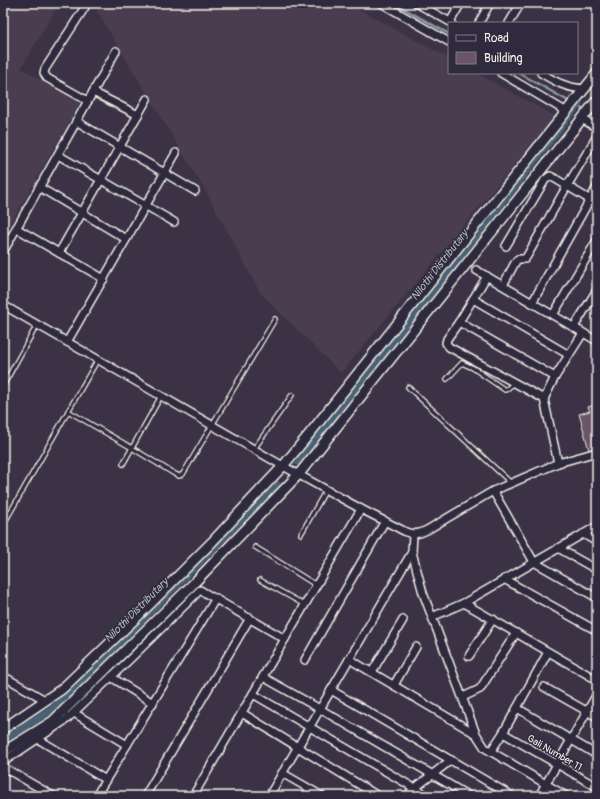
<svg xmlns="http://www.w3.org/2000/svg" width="600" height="799" viewBox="0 0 600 799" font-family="Pangolin,sans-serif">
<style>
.built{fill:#493c50}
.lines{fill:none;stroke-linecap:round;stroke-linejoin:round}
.stream{stroke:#8d9aa2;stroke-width:2.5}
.canal{stroke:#496074;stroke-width:8}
.building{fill:#695469;stroke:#f4f1e8}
.service-casing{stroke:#f4f1e8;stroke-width:6}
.minor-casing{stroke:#f4f1e8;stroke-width:10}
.tertiary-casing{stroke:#f4f1e8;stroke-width:12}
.service{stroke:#2f2a3d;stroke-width:3.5}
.minor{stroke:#2f2a3d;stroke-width:7}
.tertiary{stroke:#2f2a3d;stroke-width:9}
.labels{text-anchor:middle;stroke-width:3;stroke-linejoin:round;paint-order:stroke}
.street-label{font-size:10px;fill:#f4f1e8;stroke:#2f2a3d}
.water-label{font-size:11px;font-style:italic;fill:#b0b7ba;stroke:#2f2a3d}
</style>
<rect width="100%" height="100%" fill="#3b3246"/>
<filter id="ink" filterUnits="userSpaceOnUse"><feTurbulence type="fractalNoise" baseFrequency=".025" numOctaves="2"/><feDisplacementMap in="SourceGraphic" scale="8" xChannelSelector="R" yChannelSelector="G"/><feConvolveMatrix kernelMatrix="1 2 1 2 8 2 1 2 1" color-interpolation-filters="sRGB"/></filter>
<g filter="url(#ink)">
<g class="built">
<path d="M3,3H60L21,68L80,103L11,223L3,219Z"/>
<path d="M92,3H347L449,58V73H476L555,116L341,373L260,293L209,197Z"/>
</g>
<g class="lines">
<g class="stream">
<path d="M394,3L449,34"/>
<path d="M519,73L570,102"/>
<path d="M575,105L597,117"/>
</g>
<g class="canal">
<path d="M297,461L325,430L578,104"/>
<path d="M3,740L54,708L276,484"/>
</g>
</g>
<path class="building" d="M595,405L597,410V447L589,450L579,414L590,411L588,407Z"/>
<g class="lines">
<g class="service-casing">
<g id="service">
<path d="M447,379L462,363L473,368L505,390L507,389L514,383"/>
<path d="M3,386L37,325"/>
<path d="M408,387L511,483"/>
<path d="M68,411L132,448L173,473L179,476L183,474L275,319"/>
<path d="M254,449L292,395"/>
<path d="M123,464L161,396"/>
<path d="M3,525L98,359"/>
<path d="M301,534L326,490"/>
<path d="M255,547L316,585"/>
<path d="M260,580L305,605"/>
</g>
</g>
<g class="minor-casing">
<g id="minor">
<path d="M381,3L449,42"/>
<path d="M416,3L452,23"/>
<path d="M85,7L45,69L44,73L47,78L88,101"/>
<path d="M450,22L461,3"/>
<path d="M479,23L490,3"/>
<path d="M509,23L521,3"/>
<path d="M501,73L567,112"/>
<path d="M541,73C556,82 566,88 585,89"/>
<path d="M93,92L138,115"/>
<path d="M582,119L597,128"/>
<path d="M76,121L195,191"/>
<path d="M58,155L174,222"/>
<path d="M39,187L126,239"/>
<path d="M16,228L104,279"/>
<path d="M506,246L545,180L550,176L554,178L597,204"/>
<path d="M3,252L116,51"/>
<path d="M59,253L147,99"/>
<path d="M476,270L597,341"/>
<path d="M487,276L459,322L447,339L446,343L449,347L544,399L558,463"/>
<path d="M503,285L516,261L518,259H525L527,256L567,186L597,136"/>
<path d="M473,299L569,355"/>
<path d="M532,303L597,187"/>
<path d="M3,305L283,466L361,509L406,532L413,534L420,533L427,530L493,491L558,463L597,452"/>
<path d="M553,315L597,240"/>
<path d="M459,322L555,377"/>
<path d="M574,327L597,290"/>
<path d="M67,342L176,153"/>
<path d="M544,399L555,377L583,333"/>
<path d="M493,491L534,562L597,598"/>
<path d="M583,534L597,542"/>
<path d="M558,548L597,570"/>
<path d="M412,552L423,593L476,734L485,748L566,796"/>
<path d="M504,579L597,631"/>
<path d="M464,603L597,680"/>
<path d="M432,617L464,603L597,526"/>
<path d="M469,656L493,619"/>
<path d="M349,659L476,734"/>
<path d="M305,660L385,521"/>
<path d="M372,672L403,620"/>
<path d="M3,676L45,700"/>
<path d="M111,677L153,703"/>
<path d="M263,677L320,709L469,796"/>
<path d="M394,685L416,647"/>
<path d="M544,687L597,717"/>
<path d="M331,690L512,796"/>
<path d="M253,694L428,796"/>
<path d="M463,697L480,689L516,633"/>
<path d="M517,708L597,755"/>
<path d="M74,713L127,745"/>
<path d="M242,713L378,796"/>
<path d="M503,733L597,787"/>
<path d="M38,739L106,780"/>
<path d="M491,751L503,733L548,652"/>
<path d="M3,762L67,719L128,661L184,606L200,590L285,639"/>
<path d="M3,767L53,796"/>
<path d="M282,773L322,796"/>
<path d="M96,796L216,598"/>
<path d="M145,796L250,618"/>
<path d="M193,796L361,509"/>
<path d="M269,796L412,552L413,534"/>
<path d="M407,796L415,788L451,760"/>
<path d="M539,796L597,694"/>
</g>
</g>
<g class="tertiary-casing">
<g id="tertiary">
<path d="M3,729L62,689L138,616L212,542L283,466L311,432L597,73"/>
<path d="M3,752L53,721L192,585L299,474L597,100"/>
</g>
</g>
<use href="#service" class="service"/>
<use href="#minor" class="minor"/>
<use href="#tertiary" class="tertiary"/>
</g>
</g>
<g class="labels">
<g class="street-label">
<text transform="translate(555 752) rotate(30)" y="4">Gali Number 11</text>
</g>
<g class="water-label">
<text transform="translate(439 265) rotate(-52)" y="4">Nilothi Distributary</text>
<text transform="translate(136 610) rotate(-45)" y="4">Nilothi Distributary</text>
</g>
</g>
<rect width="600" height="799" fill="none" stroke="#2f2a3d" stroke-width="16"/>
<rect x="8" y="8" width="584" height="783" fill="none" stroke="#f4f1e8" stroke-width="1.5" filter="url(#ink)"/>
<rect x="448" y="22" width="130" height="52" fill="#2f2a3d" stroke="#7e7a81"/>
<rect x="456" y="35" width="20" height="6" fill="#2f2a3d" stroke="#7e7a81"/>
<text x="484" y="42" font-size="12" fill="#f4f1e8">Road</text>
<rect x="456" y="52" width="20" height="12" fill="#695469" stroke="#7e7a81"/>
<text x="484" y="62" font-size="12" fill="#f4f1e8">Building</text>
</svg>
